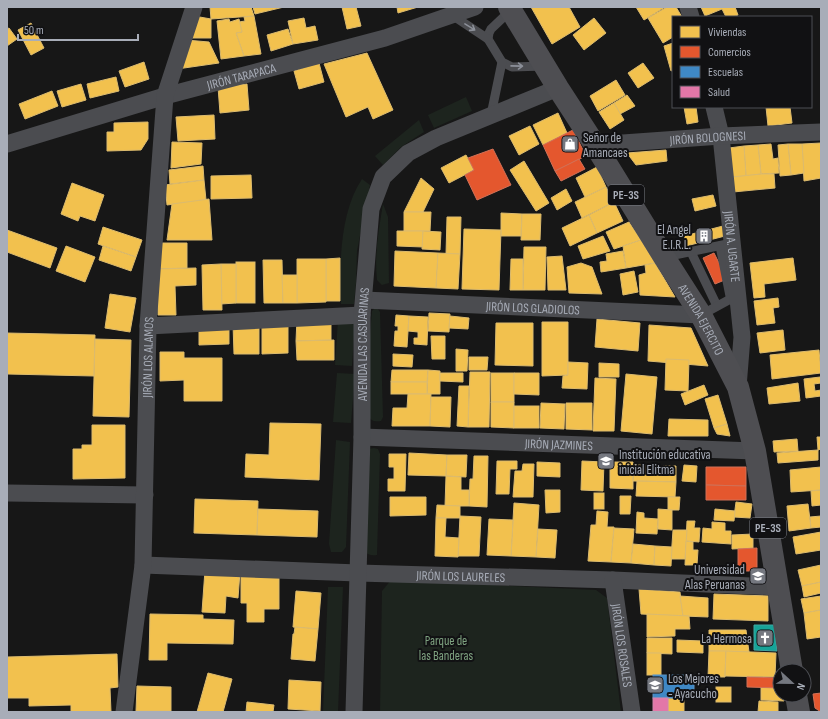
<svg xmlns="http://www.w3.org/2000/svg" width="828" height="719" viewBox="0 0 828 719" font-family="'Sofia Sans Condensed',sans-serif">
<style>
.green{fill:#1d241e}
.homes{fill:#f2c14e;stroke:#dcbb6e}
.shops{fill:#e4572e;stroke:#d27157}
.schools{fill:#3f88c5;stroke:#5e93c1}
.health{fill:#e377a8;stroke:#d187ad}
.public{fill:#17a398;stroke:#42a6a2}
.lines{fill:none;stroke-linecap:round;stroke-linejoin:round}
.service{stroke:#4b4c50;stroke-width:9}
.minor{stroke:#4b4c50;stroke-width:17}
.trunk{stroke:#4e4e52;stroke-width:22}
.oneway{stroke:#8c9099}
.labels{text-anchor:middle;stroke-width:4;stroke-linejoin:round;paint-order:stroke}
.shield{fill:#111113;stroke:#7b7e86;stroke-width:1}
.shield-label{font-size:12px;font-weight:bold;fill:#a8adb8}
.street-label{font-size:13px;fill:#a8adb8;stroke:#111113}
.poi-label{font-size:13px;fill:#a8adb8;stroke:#111113;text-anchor:start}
.park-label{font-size:13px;fill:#7fa381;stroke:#111113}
</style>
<rect width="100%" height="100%" fill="#171717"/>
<g class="green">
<path d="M466,97L472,111L434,128L428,115Z"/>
<path d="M419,120L424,132L401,147L383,165L375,156Z"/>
<path d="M362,179L370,185L357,251L356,283L354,304H341C339,266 340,211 362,179Z"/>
<path d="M383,204L388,217L389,283L382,285L377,280C374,255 379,228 383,204Z"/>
<path d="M377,308L380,312L383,417L381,421C374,422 372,421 368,416V358L372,311L374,309Z"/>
<path d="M338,320L355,321L352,366L335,365Z"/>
<path d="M337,373L355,374L351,423L333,422Z"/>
<path d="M336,440L350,442L346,547L342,552H331L329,544Z"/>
<path d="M374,448L378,449L380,454L377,555C371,556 368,555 364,551L368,449Z"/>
<path d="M391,580L596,590L607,598L621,712H380L382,591Z"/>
<path d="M328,587H343L338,712H323Z"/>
</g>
<g class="homes">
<path d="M210,7H251L254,16L211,19Z"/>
<path d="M253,7H284L255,14Z"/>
<path d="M342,7H356L361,26L347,29Z"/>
<path d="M397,7H418L398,13Z"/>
<path d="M531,7H569L580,27L552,44Z"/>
<path d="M636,7H665L644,20Z"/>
<path d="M667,7H676L682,17H673V37L663,43L648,18Z"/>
<path d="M701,7H735L738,15L733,17H726L722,9L705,16Z"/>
<path d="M194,16L211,19V38H188Z"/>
<path d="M254,16L261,54L244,56L236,33L242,32L239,22L245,21L244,17Z"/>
<path d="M304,18L306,28L315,26L318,40L293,44L288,21Z"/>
<path d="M594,18L606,33L584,50L573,35Z"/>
<path d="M229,19L230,22L239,19L242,32L236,33L244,56L221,59L217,21Z"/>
<path d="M31,23L44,48L31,55L18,30Z"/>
<path d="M9,28L17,39L7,46V29Z"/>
<path d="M288,29L293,44L271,51L267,35Z"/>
<path d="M186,40L209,42L219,63L177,69Z"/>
<path d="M673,43V70L671,71L664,46Z"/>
<path d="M367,53L393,110L373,119L368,107L346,117L324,64Z"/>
<path d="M144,62L149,79L125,87L119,71Z"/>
<path d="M319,63L324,82L299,89L294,71Z"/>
<path d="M643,63L654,78L638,88L628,73Z"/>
<path d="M116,77L119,91L90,98L87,84Z"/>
<path d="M616,80L625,95L598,111L590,96Z"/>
<path d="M81,84L86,100L62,107L57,91Z"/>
<path d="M247,84L249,110L220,113L218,87Z"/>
<path d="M52,91L58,106L25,119L19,104Z"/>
<path d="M627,95L635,106L620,114L614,103Z"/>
<path d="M614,103L624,120L610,129L599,112Z"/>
<path d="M684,107H696L698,122L687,124Z"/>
<path d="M766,107H790L792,123L768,126Z"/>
<path d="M558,113L567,133L543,145L533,125Z"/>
<path d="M214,115L215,139L178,141L176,117Z"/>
<path d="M148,122V139L141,150L107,151V132H114V123Z"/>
<path d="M530,126L539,144L519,155L509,136Z"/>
<path d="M172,142L202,143L201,164L171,168Z"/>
<path d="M821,143V178L804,181L802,144Z"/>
<path d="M771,144L773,159L778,158L779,173L761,174L758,145Z"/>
<path d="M788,144H802L804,173L791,175Z"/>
<path d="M788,144L791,175L780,176L778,145Z"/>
<path d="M758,145L761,174L746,176L744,146Z"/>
<path d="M744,146L746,176L732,177L729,148Z"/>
<path d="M666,150L667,161L636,165L627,153Z"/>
<path d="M466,155L474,170L449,183L441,168Z"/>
<path d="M524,161L549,203L536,211L510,170Z"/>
<path d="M203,166L204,180L170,184L169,170Z"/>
<path d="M597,167L606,187L585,197L576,178Z"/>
<path d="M761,174H774L775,188L733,192L732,177Z"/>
<path d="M251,175L252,198L211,199V176Z"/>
<path d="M421,178L434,189L423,212H404Z"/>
<path d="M204,180L206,200L167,205L165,185Z"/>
<path d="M72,183L104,195L95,221L80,216L78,221L61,214Z"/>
<path d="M606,187L614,202L582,218L575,202Z"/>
<path d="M566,189L572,201L557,210L551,198Z"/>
<path d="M713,195L716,206L695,211L692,199Z"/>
<path d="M209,199L212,240H167L172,204Z"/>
<path d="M614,202L623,221L597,233L589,215Z"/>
<path d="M404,212H431L430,231H404Z"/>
<path d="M501,213L522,214L521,236H501Z"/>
<path d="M522,214H541L540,240H521Z"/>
<path d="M589,215L597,233L570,246L562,228Z"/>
<path d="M447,217H461L460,254H446Z"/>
<path d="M629,222L641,240L614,249L606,232Z"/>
<path d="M723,226L725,236L686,246L684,236Z"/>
<path d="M103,227L142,240L136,257L98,244Z"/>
<path d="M464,229L501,230L499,290L462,289Z"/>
<path d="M7,230L57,248L50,268L7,252Z"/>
<path d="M397,231H423V247L397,246Z"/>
<path d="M423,231L441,232L440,250L422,249Z"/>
<path d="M603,236L610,251L583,259L578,246Z"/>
<path d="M641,240L655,263L626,268L623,246Z"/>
<path d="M161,243H187V268L157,269Z"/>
<path d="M66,246L95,257L85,282L56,271Z"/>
<path d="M103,246L136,257L131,271L99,260Z"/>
<path d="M524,247H546L545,290H523Z"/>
<path d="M395,251L438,253L436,288L394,286Z"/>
<path d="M623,251L626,268L601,272L600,262L607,261L606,254Z"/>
<path d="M438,253L460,254L458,289L436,288Z"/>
<path d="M562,256L566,290H548L547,257Z"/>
<path d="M340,258V301H326V259Z"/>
<path d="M793,258L796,280L764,284L765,297L754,298L750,263Z"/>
<path d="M297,259H326V302L297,303Z"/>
<path d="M511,259H523V290H510Z"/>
<path d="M263,260H282L283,303H264Z"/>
<rect x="236" y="262" width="19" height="41"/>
<path d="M581,263L592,267L602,294L569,293L567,267Z"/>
<path d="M655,263L675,297L640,295L639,275L646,273L645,265Z"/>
<path d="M221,264H236V303L221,304Z"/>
<path d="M221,264L222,310H203L202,265Z"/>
<path d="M196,268V285L175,286L176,315H158L157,269Z"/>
<path d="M634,271L638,292L623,295L620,274Z"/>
<path d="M282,275H297V303H283Z"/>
<path d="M110,294L136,298L130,332L105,328Z"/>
<path d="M778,298L779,307L773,308L775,323L757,325L754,301Z"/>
<path d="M429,313L450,314L449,332L428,331Z"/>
<path d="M396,315L409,316L407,347L394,346L395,331H398V326H395Z"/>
<path d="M409,316L428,317L427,345L414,344V338H418V332L408,331Z"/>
<path d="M450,316L469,318L468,329L449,328Z"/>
<path d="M297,319H331V340L296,341Z"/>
<path d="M597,319L640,323L638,351L595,347Z"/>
<path d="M262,322H288V353L262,354Z"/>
<path d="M542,322H568V375L542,376Z"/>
<path d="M496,323H533V366L495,365Z"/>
<path d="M199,324H229V344L199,345Z"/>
<path d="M233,324H259V354H234Z"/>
<path d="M649,325L691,328L708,366L648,361Z"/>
<path d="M783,330L785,350L760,353L757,333Z"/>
<path d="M7,333L95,335L94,376L7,374Z"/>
<path d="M431,336H445V359H432Z"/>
<path d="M95,339L131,340L129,417L93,416Z"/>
<path d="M334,340V360H297L296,341Z"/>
<path d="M456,349L468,350L467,371H456Z"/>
<path d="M819,350L821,373L772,379L770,355Z"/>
<path d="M160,352H184V358H222V401H184V380L160,381Z"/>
<path d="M393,354L413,355L412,367L393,366Z"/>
<path d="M469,357H488L487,370H469Z"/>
<path d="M666,359L689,360L688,391L665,390Z"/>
<path d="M568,362L588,363L587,389L562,388L563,376L568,375Z"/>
<path d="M599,363L619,364V377H599Z"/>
<path d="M392,370H428L427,382H391Z"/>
<path d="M428,370L440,371V394H427Z"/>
<path d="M470,372H490L489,427H468Z"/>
<path d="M440,373H463V382L440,381Z"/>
<rect x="491" y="373" width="23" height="29"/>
<path d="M514,373H539V395L514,394Z"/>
<path d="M626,374L657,377L652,434L621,431Z"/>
<path d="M820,377L821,383L814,384L815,391L821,390V396L806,398L804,379Z"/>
<path d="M595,378L616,379L614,431H593Z"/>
<rect x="391" y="382" width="36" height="12"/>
<path d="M798,383L800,401L769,404L767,388Z"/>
<path d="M704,385L708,395L685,405L681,394Z"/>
<path d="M459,386H469L468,427L457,426Z"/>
<path d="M408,394H431L430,426H392L393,408H407Z"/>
<path d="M718,395L727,424L714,428L705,399Z"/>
<path d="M431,397H451L450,427L430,426Z"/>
<path d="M491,402H514V428L491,427Z"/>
<path d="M541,403L565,404L564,429L540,428Z"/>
<path d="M566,403H592V430L566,429Z"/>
<rect x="514" y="406" width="25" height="22"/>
<path d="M669,419L708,420V436H668Z"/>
<path d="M270,423L321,424L319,480L245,477L246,454L269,455Z"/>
<path d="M727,424L730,436L717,434L714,428Z"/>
<path d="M92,425H125V478L73,479V449H82V445H92Z"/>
<path d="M817,437H821V449L818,450Z"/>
<path d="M797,439L798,451L774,452L773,441Z"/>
<path d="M818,450V460L778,463L777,453Z"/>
<path d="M409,453L447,455L446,476L408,475Z"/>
<path d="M389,454H406L405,491H388V479H394V467H389Z"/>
<path d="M447,455H467L466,477L446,476Z"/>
<path d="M474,456H488L487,507L469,506L470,479H473Z"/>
<path d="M497,461H517V469H510L509,494H496Z"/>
<path d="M582,461L604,462L603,491L581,490Z"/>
<path d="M537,462L560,463V477L537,476Z"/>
<path d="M610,462H633V489L610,488Z"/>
<path d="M523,464H534L533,497H513L515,471H522Z"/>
<path d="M634,465L676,466V482L633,481Z"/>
<path d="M684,465L697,466L696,482L682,481Z"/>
<path d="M821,467V490L791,492L790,470Z"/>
<path d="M446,476L461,477V490H469V506H445Z"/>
<path d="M637,481L676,482L675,497L636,496Z"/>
<path d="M545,490H560V512L546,513Z"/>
<path d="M821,490V505L812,506L811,491Z"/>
<rect x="594" y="493" width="10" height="16"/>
<path d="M620,496H631L630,514H620Z"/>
<path d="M390,497H426V515L390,516Z"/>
<path d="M668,497H680L679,510H668Z"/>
<path d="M195,499L258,501L257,535L194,533Z"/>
<path d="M736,502L752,504L750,518L734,517Z"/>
<path d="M514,503L539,505L536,557L511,556Z"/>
<path d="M808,504L811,528L789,531L787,506Z"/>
<path d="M437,505L460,506V518H436Z"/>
<path d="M258,509L318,511L317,537L257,535Z"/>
<path d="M658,509L672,510V530L658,529Z"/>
<path d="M715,509L735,511L734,521L714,520Z"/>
<path d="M597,511L608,512L607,527H614L611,562L588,561L591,525H596Z"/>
<path d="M637,512L644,513V518L658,519L657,534L636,533Z"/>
<path d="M460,516L481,517L479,556H458Z"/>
<path d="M821,516V527L811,528L810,517Z"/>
<path d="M436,518H446L445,537L459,538L458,557L435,556Z"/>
<path d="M489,519L513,520L511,556L487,555Z"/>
<path d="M687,521H695L694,528H700L699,542L686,541Z"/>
<path d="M712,522L725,523V531H731V544L702,542L703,528L712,529Z"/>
<path d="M614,528L634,529L631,563L611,562Z"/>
<path d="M538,529L557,530L555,558L536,557Z"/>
<path d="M673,530H687L685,559H671Z"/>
<path d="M821,532V550L796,554L793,537Z"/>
<path d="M753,534V548L732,549V535Z"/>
<path d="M686,541L693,542V550H698L697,565H685Z"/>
<path d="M633,544L655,546L654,565L631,563Z"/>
<path d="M655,546L672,547L671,566L654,565Z"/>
<path d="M821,565V582L802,586L798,570Z"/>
<path d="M205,570L240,572L238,598L226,596L225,613L202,612Z"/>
<path d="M241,574H279V609H264V622H247V603H241Z"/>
<path d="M821,582V593L804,597L802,586Z"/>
<path d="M639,589L680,592L683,616L641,614Z"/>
<path d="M296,591L321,593L318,629L293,627Z"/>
<path d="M714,594L768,596V621L713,619Z"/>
<path d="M680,596L708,598V617L683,616Z"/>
<path d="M821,596V610L804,613L801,599Z"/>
<path d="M821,610V637L807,639L804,613Z"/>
<path d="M150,614L203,615V619L234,620L233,644L167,643V660H149Z"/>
<path d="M647,614L689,616L690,629H675V636L647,637Z"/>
<path d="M295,627L318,629L315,661L291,659L293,634H294Z"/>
<path d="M709,630H746L749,652L709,651Z"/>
<path d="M647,638H672V654L647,653Z"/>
<path d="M677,640L703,641V653L677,652Z"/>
<path d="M709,651H726L725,677H708Z"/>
<path d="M726,651L776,653L775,677L725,676Z"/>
<rect x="647" y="653" width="14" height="22"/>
<path d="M117,654L118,687L110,688L111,712H71V705L29,706V698H7V657Z"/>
<path d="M208,673L232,679L223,712H197Z"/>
<path d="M289,680L321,682L320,711L288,709Z"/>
<path d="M137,686L171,687V711H136Z"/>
<rect x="716" y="687" width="15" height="15"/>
<path d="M761,687L780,688V695H784V701L761,700Z"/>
<rect x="668" y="698" width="16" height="14"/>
<path d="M759,701L778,702V712H758Z"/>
<path d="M247,702L274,705L273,712H246Z"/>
</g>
<g class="shops">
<path d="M573,130L586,156L555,171L543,145Z"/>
<path d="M493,149L511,185L477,200L465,175L474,170L468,158Z"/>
<path d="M579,159L585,169L561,181L555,171Z"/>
<path d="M714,253L727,279L715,284L703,258Z"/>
<path d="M706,467H746V486L706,485Z"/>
<path d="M706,485L746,486V500H706Z"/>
<path d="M757,548V571H738V549Z"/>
<path d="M747,677L780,678V688L747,687Z"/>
<path d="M821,693V712L815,708L813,694Z"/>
</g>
<rect class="schools" x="653" y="675" width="41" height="23"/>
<rect class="health" x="653" y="698" width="15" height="14"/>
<path class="public" d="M754,625H774L777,651L754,650Z"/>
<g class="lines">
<g class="service">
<path d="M511,10L491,29L489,33L488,39L502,62L512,67L544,66"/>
<path d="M452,15L488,39"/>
<path d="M491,115L502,62"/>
<path d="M720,246L730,296"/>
<path d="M691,252L717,306"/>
<path d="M665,257L732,243"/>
<path d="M701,315L736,296"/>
</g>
<g class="minor">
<path d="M688,7L691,17"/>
<path id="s1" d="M714,107L721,136L742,337L738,387"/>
<path id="s2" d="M7,144L165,96L385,38L475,7"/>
<path id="s3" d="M595,145L721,136L821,132"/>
<path id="s4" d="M364,300L701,315"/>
<path d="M148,326L362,315"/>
<path id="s5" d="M362,437L755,451"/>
<path d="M7,493L145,495"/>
<path id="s6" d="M143,565L358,573L613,580L778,587"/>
<path id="s7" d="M613,580L632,712"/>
<path id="s8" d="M124,712L143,565L148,326L165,96L194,7"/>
<path id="s9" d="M354,712L362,437V315L371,209L383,177L408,153L436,138L558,88"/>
</g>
<g class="trunk">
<path id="s10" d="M509,7L558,88L595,145L664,257L701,315L738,387L755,451L792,671"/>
<path d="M796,695L799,712"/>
</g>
</g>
<defs><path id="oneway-shaft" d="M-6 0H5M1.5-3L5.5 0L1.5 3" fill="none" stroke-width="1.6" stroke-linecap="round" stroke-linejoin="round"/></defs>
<g class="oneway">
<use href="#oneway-shaft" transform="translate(470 27) rotate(32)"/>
<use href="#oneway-shaft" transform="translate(517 66) rotate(1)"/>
</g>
<defs>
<g id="shop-square" transform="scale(0.9)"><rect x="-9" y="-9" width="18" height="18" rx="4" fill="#757880" stroke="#111113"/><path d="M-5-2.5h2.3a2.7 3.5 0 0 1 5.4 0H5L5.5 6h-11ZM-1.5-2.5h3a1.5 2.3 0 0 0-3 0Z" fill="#fff"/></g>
<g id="building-square" transform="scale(0.9)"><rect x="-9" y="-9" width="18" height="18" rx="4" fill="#757880" stroke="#111113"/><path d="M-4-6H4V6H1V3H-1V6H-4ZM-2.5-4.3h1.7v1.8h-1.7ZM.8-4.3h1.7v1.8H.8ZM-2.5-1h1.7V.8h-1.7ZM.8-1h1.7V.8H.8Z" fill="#fff"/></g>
<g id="school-square" transform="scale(0.9)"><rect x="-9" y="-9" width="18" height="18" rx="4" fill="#757880" stroke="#111113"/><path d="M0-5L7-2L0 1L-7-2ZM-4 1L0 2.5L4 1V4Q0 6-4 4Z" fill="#fff"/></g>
<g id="university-square" transform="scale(0.9)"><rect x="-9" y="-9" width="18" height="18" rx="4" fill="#757880" stroke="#111113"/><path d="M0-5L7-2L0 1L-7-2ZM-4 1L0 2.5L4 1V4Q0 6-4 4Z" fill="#fff"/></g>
<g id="church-square" transform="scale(0.9)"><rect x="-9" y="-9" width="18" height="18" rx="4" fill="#757880" stroke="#111113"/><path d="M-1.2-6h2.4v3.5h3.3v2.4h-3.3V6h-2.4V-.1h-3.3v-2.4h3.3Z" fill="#fff"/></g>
</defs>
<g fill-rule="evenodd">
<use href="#shop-square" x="570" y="144"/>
<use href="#building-square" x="704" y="236"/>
<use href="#school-square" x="606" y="461"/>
<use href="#university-square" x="758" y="576"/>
<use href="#church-square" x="765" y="638"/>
<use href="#school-square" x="655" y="685"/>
</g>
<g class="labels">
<g class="shield">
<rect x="608" y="185" width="36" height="20" rx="3"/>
<rect x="750" y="518" width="36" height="20" rx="3"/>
</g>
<g class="shield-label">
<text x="626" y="199">PE-3S</text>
<text x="768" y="532">PE-3S</text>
</g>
<g class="street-label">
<text dy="5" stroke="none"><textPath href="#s2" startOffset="244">JIRÓN TARAPACA</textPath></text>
<text dy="5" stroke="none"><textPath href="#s3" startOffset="113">JIRÓN BOLOGNESI</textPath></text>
<text dy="5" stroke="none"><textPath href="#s1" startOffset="141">JIRÓN A. UGARTE</textPath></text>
<text dy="5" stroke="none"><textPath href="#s4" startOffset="169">JIRÓN LOS GLADIOLOS</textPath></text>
<text dy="5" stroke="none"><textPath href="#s10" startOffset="367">AVENIDA EJERCITO</textPath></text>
<text dy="5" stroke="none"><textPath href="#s9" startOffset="368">AVENIDA LAS CASUARINAS</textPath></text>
<text dy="5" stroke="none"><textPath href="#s8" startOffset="356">JIRÓN LOS ALAMOS</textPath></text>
<text dy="5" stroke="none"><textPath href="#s5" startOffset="197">JIRÓN JAZMINES</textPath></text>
<text dy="5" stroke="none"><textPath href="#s6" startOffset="318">JIRÓN LOS LAURELES</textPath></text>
<text dy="5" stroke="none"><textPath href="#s7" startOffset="66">JIRÓN LOS ROSALES</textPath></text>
</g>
<g class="poi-label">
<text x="583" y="142">Señor de<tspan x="583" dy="15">Amancaes</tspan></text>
<text x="691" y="234" text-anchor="end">El Angel<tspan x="691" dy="15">E.I.R.L.</tspan></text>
<text x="619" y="459">Institución educativa<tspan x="619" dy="15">inicial Elitma</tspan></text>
<text x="745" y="574" text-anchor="end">Universidad<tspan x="745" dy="15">Alas Peruanas</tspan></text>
<text x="752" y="643" text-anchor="end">La Hermosa</text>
<text x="668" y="683">Los Mejores<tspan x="668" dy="15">- Ayacucho</tspan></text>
</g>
<g class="park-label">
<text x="446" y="645">Parque de<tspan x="446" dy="15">las Banderas</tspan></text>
</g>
</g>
<rect width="828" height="719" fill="none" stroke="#a8adb8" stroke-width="16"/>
<rect x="672" y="16" width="140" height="92" fill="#111113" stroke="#4d4f55"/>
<rect x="680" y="26" width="20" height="12" fill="#f2c14e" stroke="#4d4f55"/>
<text x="708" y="36" font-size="12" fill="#a8adb8">Viviendas</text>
<rect x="680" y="46" width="20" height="12" fill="#e4572e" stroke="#4d4f55"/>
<text x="708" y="56" font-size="12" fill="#a8adb8">Comercios</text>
<rect x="680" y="66" width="20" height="12" fill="#3f88c5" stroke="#4d4f55"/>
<text x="708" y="76" font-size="12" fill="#a8adb8">Escuelas</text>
<rect x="680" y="86" width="20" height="12" fill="#e377a8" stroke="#4d4f55"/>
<text x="708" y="96" font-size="12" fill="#a8adb8">Salud</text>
<g transform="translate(792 683) rotate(112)"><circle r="19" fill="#111113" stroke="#4d4f55"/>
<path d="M0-3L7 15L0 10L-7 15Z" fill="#757880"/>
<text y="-6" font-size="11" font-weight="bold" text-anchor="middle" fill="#a8adb8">N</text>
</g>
<path d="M18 34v6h120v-6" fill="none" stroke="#a8adb8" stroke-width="2"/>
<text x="24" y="34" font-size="12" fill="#a8adb8" stroke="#111113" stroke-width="3" paint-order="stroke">50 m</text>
</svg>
